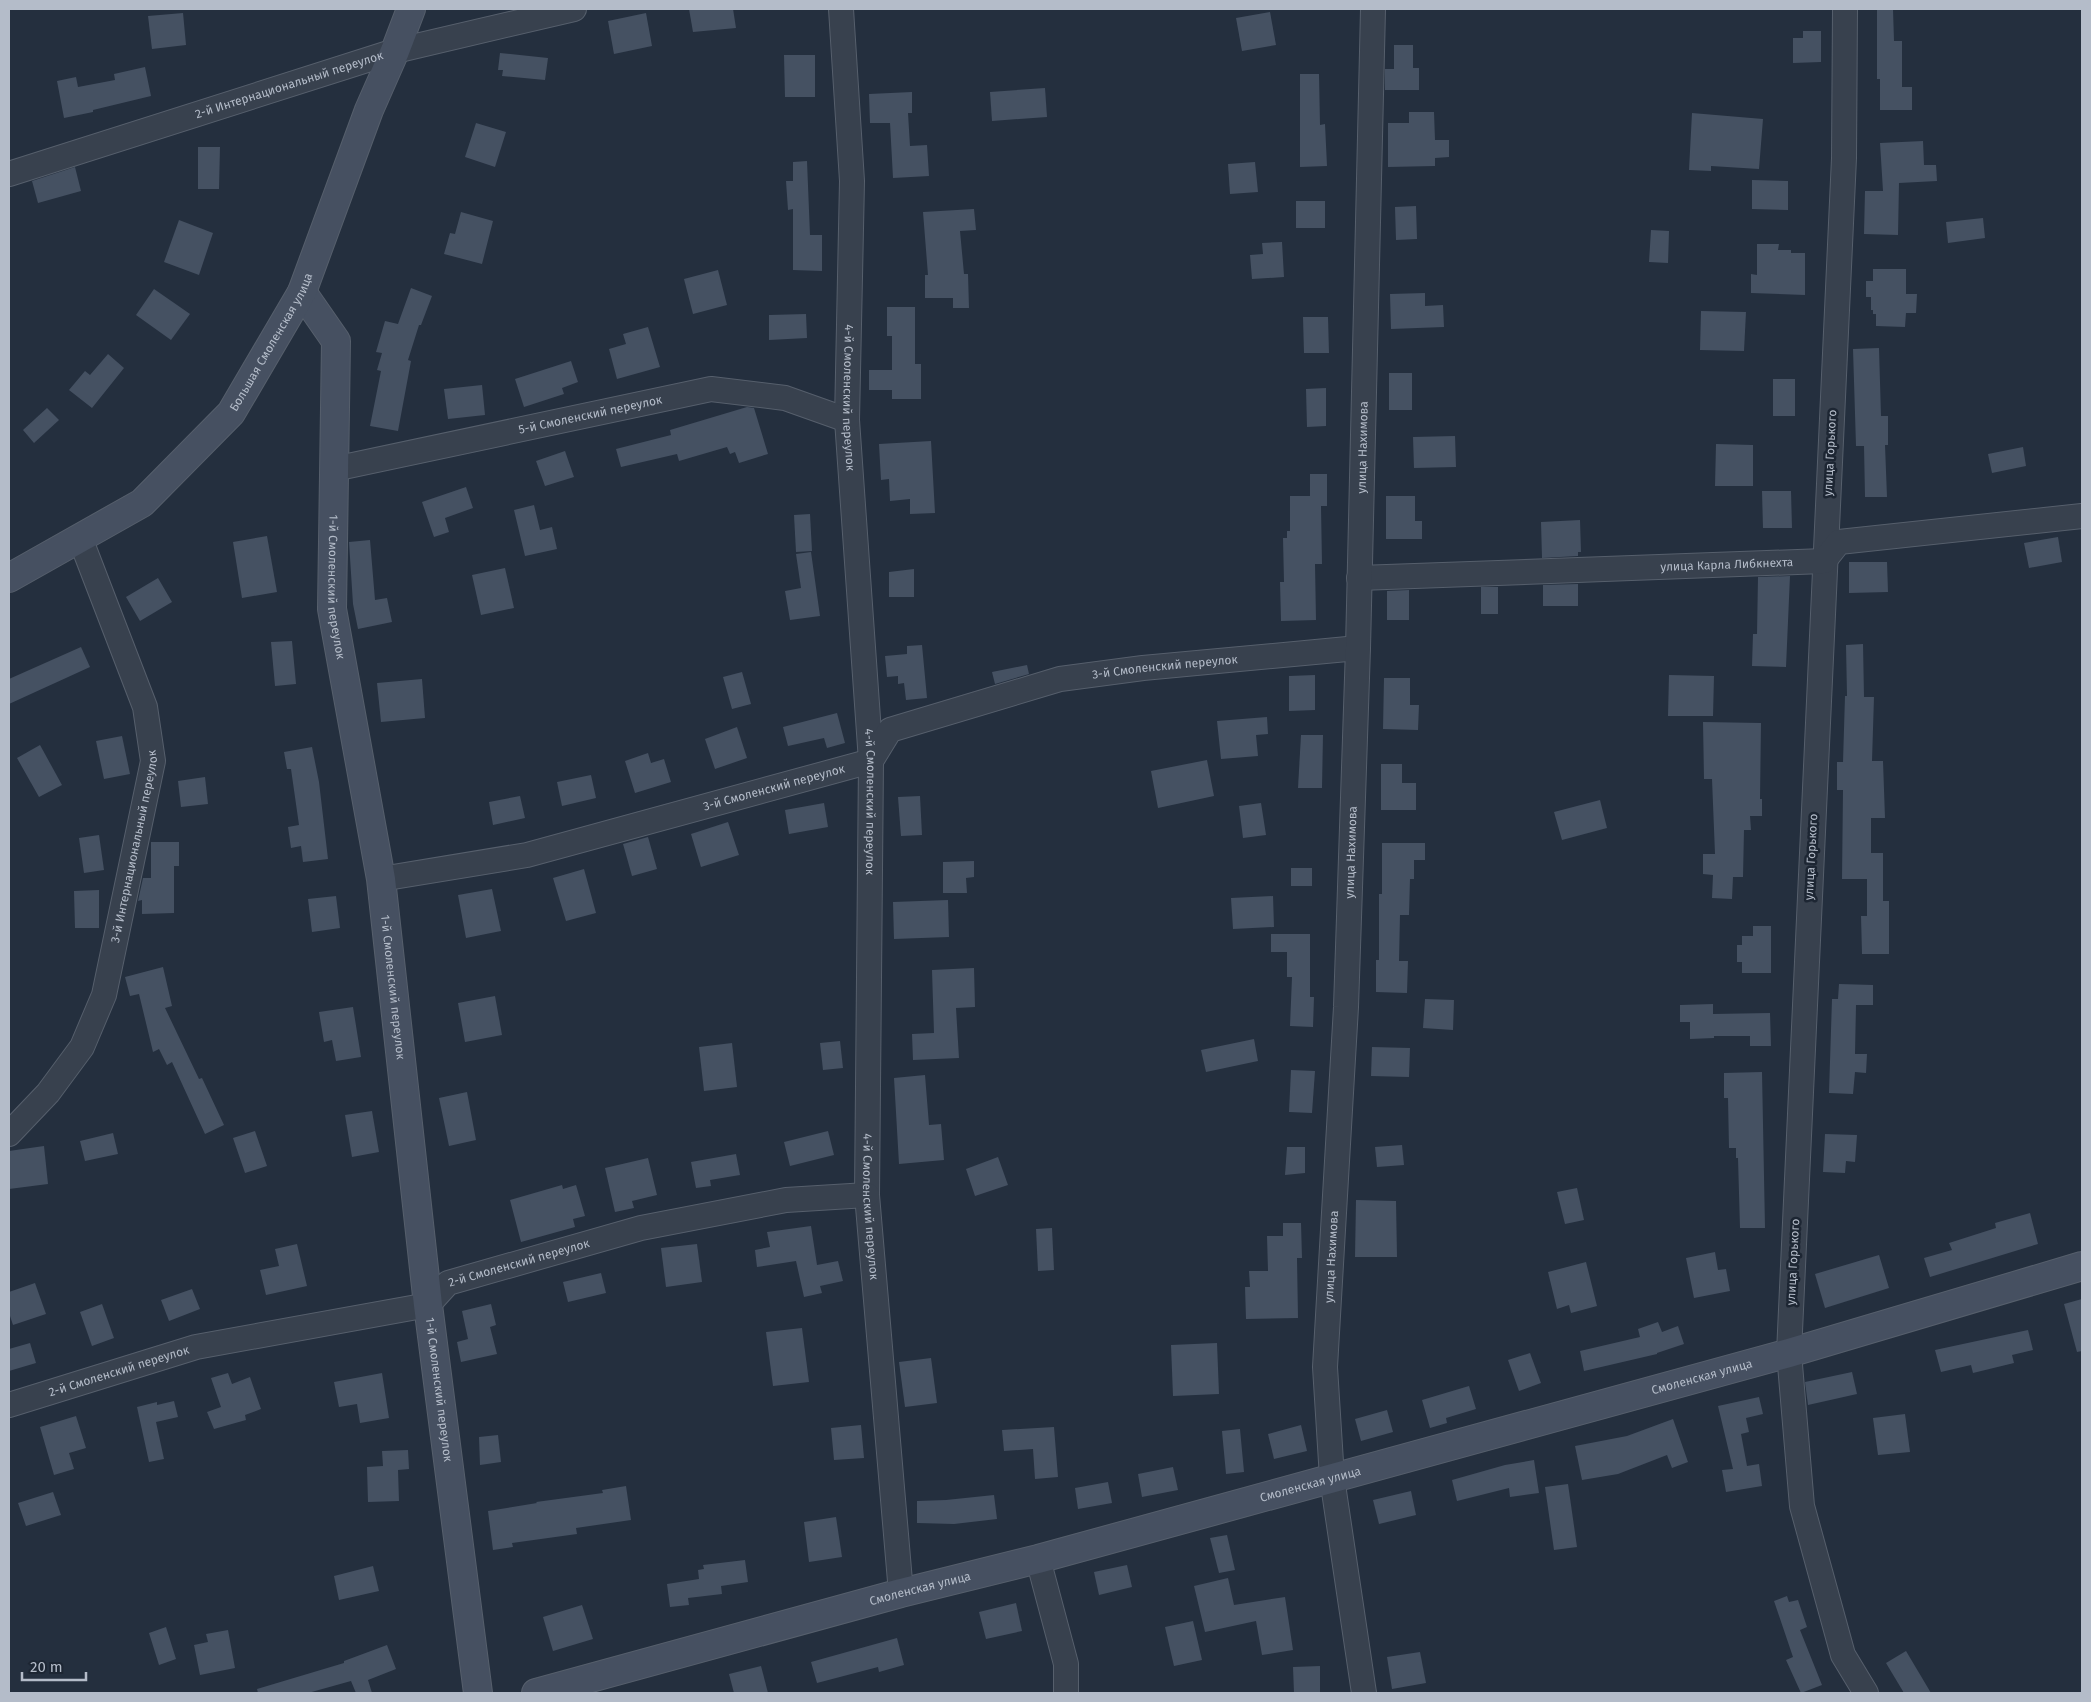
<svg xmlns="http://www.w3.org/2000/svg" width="2091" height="1702" viewBox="0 0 2091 1702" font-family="'Fira Sans',sans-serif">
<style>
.building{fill:#455162}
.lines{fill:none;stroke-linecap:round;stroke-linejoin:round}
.street-casing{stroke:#565f6c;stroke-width:26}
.secondary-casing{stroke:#565f6c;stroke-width:30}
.street{stroke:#38414e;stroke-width:24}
.secondary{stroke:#465061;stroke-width:28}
.labels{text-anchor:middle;stroke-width:5;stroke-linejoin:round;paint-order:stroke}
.street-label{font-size:12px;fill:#b4bcc9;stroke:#1d2633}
</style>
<rect width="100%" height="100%" fill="#242f3e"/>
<g class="building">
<path d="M689,9H733L736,28L693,32Z"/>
<path d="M1877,9H1893L1894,41H1902V87H1912V110H1880V79H1877Z"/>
<path d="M1270,12L1276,45L1242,51L1236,18Z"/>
<path d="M183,13L186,45L152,49L148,16Z"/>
<path d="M646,13L652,46L614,54L608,21Z"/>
<path d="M1803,31H1821V62L1793,63V38H1803Z"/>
<path d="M1394,45H1413V68H1419V90H1385V69H1394Z"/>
<path d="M500,53L548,58L545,80L502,76L503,70H498Z"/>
<path d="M784,55H815V97H785Z"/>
<path d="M145,67L151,96L93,110V112L64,118L57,81L76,77L78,87L115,80L114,74Z"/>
<path d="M1300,74H1319L1320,125L1325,124L1327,166L1300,167Z"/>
<path d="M1045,88L1047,117L992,121L990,92Z"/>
<path d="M912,92V113H908L910,146L927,145L929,176L893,178L890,123H870L869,94Z"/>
<path d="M1409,112H1434L1435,140H1449V157L1435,158V166L1388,167V123H1409Z"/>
<path d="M1692,113L1763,119L1759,169L1711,166V171L1689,170Z"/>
<path d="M476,123L506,132L495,167L465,157Z"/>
<path d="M1923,141L1924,165H1936L1937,181L1899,183L1898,235L1864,234L1865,191H1883L1880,143Z"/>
<path d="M198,147H220L219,189H198Z"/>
<path d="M807,161L810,235H822V271L793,270V209L788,210L786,181H793V162Z"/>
<path d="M1255,162L1258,192L1230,194L1228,164Z"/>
<path d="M75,167L81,191L38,203L32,181Z"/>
<path d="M1752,180L1788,181V210L1752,209Z"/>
<rect x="1296" y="201" width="29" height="27"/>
<path d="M1416,206L1417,239L1396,240L1395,207Z"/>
<path d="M974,209L976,230L960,231L964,274H968L969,308H953V298H925V275H928L923,212Z"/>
<path d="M461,212L493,221L482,264L444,254L450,233L455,234Z"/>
<path d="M1983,218L1985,238L1948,243L1946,222Z"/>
<path d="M179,220L213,233L199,275L164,262Z"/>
<path d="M1651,230L1669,231L1668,263L1649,262Z"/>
<path d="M1282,242L1284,277L1252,279L1250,255L1263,254L1262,243Z"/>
<path d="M1757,244H1779L1778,250H1791V253H1805V295L1751,293V274L1757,275Z"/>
<path d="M1873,269H1906V294H1917L1916,313H1906L1905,327L1876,326V314H1873V310H1871V297H1866V281H1873Z"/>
<path d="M718,270L727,305L693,314L684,279Z"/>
<path d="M411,288L432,296L421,325H419L408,360L411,361L398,431L370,426L381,371L377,370L382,353L376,352L385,321L398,324Z"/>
<path d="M154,289L190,314L171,340L136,315Z"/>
<path d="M1425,293V306L1443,305L1444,327L1391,329L1390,294Z"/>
<path d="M887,307H915V364H921V399H892V390H869V370H892V336H887Z"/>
<path d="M1701,311L1746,312L1744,351L1700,350Z"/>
<path d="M806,314L807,338L769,340V315Z"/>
<path d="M1303,317H1328L1329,353H1304Z"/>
<path d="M648,327L660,367L617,379L609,349L626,344L623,334Z"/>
<path d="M1879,348L1881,416H1888V445H1885L1887,497H1865L1864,446H1856L1853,349Z"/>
<path d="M108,354L124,368L92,408L69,390L85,371L90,375Z"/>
<path d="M571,361L578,382L562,388L564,394L524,407L515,379Z"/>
<rect x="1389" y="373" width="23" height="37"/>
<rect x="1773" y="379" width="22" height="37"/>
<path d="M482,385L485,415L448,419L444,389Z"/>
<path d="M1326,388V426L1307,427L1306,389Z"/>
<path d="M747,407L754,408L768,454L739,463L735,452L730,454L727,447L679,461L677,454L621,467L616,449L671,435L670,430Z"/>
<path d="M47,408L59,420L34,443L23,430Z"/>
<path d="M1455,436L1456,467L1414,468L1413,437Z"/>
<path d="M931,441L935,513L910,514V499L890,501L889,479L881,480L879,444Z"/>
<path d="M1716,444L1753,445V486H1715Z"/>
<path d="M2023,447L2026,466L1992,473L1988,454Z"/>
<path d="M565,451L574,477L545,486L536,461Z"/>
<path d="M1310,474H1327V506H1321L1322,564H1315L1316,620L1281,621L1280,582H1284L1283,538H1287V531H1290V496H1310Z"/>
<path d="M466,487L473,508L445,518L449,532L434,537L422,502Z"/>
<path d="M1762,491H1791L1792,528H1763Z"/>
<path d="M1386,496H1415V521H1422V539H1386Z"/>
<path d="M534,505L540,530L552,527L557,549L525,556L514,510Z"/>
<path d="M810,514L812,551L796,552L794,515Z"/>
<path d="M1580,520L1581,552H1578V556L1542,558L1541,522Z"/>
<path d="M267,536L277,592L242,598L233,542Z"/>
<path d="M2058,537L2062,562L2029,568L2024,543Z"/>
<path d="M370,540L375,600L387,598L392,622L358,629L353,604L349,542Z"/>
<path d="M811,552L820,616L790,620L785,591L801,588L796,554Z"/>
<path d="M1849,562H1887L1888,592L1849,593Z"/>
<path d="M505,568L514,608L481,615L472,575Z"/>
<path d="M914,569V597H889V572Z"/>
<path d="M1790,576L1786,667L1752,666L1753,634H1757L1758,577Z"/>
<path d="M158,578L172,602L140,621L126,597Z"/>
<path d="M1578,584V606H1543V585Z"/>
<rect x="1481" y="587" width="17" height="27"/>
<path d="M1409,590V620H1387V591Z"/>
<path d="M292,641L296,684L275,686L271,642Z"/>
<path d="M1863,644L1864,697H1874L1872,761H1883L1885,818H1871V853H1883V901H1889V954H1862L1861,916H1867V879H1842L1843,790H1837V762H1843L1845,696H1847L1846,645Z"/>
<path d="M922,645L927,698L906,700L904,683L898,684V676L887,677L885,656L907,654V646Z"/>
<path d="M81,647L90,667L9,704V679Z"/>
<path d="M1027,665L1029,674L995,684L992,672Z"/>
<path d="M742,672L751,704L732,709L723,677Z"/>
<path d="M1315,675V710L1289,711V676Z"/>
<path d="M1669,675L1714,676L1713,716H1668Z"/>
<path d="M1384,678H1410V705H1419L1418,730L1383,729Z"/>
<path d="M422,679L425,718L381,722L377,683Z"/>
<path d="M837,713L845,743L827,748L824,738L788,746L783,727Z"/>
<path d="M1267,717L1268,734L1256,735L1258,756L1221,759L1217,721Z"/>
<path d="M1703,722L1761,723L1760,799H1762V816H1750L1751,830H1744L1743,877H1733L1732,899L1712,898L1713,875L1703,874V854H1715L1712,779H1704Z"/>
<path d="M737,727L747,758L715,769L705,739Z"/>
<path d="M1301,735H1323L1322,788H1298Z"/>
<path d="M122,736L130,774L104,779L96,741Z"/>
<path d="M40,745L62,785L39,797L17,758Z"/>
<path d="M312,747L319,782L328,859L303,862L301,846L291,848L288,827L299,825L291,769H287L284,752Z"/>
<path d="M648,753L651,763L664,759L671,782L635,793L625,761Z"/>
<path d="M1207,760L1214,796L1158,808L1151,771Z"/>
<path d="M1381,764H1402V783H1416V810H1381Z"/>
<path d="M591,775L596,798L562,806L557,782Z"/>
<path d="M205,777L208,804L181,807L178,781Z"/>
<path d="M520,796L525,818L493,825L489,802Z"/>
<path d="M920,796L922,835L901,836L898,797Z"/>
<path d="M1600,800L1607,828L1562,840L1554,812Z"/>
<path d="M824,803L828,827L789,834L785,810Z"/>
<path d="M1261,803L1266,835L1243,838L1239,806Z"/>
<path d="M728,822L739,855L701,867L691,834Z"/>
<path d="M99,835L104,870L84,873L79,838Z"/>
<path d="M648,837L657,869L632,876L623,844Z"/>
<path d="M151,842H179V866H174V913L142,914V900L138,901L143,878H151Z"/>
<path d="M1382,843H1425V860H1414V879H1410L1409,915H1400L1399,961H1408L1407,993L1376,992V960H1379V894H1382Z"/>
<path d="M974,861V877L966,878L967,893H943V862Z"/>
<rect x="1291" y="868" width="21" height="18"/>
<path d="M584,869L596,913L566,921L553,878Z"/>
<path d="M492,889L501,931L466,938L458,895Z"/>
<path d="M99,890V928H75L74,891Z"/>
<path d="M336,896L340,928L312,932L308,899Z"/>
<path d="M1273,896L1274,927L1233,929L1231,898Z"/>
<path d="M948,900L949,937L894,939L893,902Z"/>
<path d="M1753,926H1771V973H1742V962H1737V945H1742V936H1753Z"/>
<path d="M1271,934H1310V997H1314L1313,1027L1290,1026L1292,977H1287V952H1271Z"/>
<path d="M163,967L172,1006L165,1008L199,1079L202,1078L224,1125L205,1134L172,1062L167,1065L159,1049L153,1052L139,994L130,996L125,977Z"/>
<path d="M974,968L975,1007L956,1008L959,1058L913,1060L912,1034L934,1033L932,970Z"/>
<path d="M1839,984L1873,985V1005H1856L1855,1054H1867L1866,1073L1855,1072L1853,1094L1829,1093L1832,999H1838Z"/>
<path d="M495,996L502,1035L465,1042L458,1003Z"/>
<path d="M1425,999L1454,1000L1453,1030L1423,1028Z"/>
<path d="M1713,1004V1014L1770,1013L1771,1046H1750V1036H1714V1038L1690,1039V1022H1680V1005Z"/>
<path d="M353,1007L361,1057L336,1061L332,1040L324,1042L319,1012Z"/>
<path d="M1254,1039L1258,1061L1206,1072L1201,1050Z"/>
<path d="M840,1041L843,1068L823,1070L820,1043Z"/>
<path d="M732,1043L737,1087L704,1091L699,1047Z"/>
<path d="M1372,1047L1410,1048L1409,1077L1371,1076Z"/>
<path d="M1291,1070L1315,1071L1312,1113L1289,1112Z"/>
<path d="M1762,1072L1765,1228H1740L1738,1158H1736V1148H1729L1728,1098H1724V1073Z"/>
<path d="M925,1075L929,1125L941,1124L944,1160L899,1164L894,1078Z"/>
<path d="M467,1092L476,1140L449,1146L439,1098Z"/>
<path d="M372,1111L379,1152L352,1157L345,1115Z"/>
<path d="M255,1131L267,1166L245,1173L233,1138Z"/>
<path d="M828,1131L834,1155L790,1166L784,1142Z"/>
<path d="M113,1133L118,1154L85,1161L80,1141Z"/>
<path d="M1825,1134L1857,1135L1855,1162L1846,1161L1845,1173L1823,1172Z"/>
<path d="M1402,1145L1404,1165L1377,1167L1375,1147Z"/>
<path d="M44,1146L48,1184L9,1189V1151Z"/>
<path d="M1287,1147H1305V1173L1285,1175Z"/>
<path d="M736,1154L740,1175L710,1180L711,1186L696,1188L691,1162Z"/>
<path d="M998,1157L1008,1185L975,1196L966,1169Z"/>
<path d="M648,1158L657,1195L632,1201L634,1208L615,1212L605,1168Z"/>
<path d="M562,1185L563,1189L576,1185L585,1216L573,1219L575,1227L521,1242L510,1200Z"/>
<path d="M1577,1188L1584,1220L1565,1224L1557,1192Z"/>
<path d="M1356,1200L1396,1201L1397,1257H1355Z"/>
<path d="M2030,1213L2038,1244L1930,1277L1924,1258L1952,1250L1949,1243L1996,1228L1995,1223Z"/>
<path d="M1283,1223H1301L1302,1258H1297L1298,1318L1246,1319L1245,1287H1250L1249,1271H1268L1267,1236H1283Z"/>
<path d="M811,1226L817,1265L838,1261L843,1281L820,1286L822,1293L804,1297L796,1261L757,1267L755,1250L770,1247L767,1232Z"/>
<path d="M1052,1228L1054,1270L1038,1271L1036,1229Z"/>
<path d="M297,1244L307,1286L266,1295L260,1270L279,1266L275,1249Z"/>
<path d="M697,1244L702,1282L666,1287L661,1248Z"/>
<path d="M1715,1252L1718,1270L1726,1269L1730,1291L1694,1298L1686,1258Z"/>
<path d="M1879,1255L1889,1288L1825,1308L1815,1274Z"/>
<path d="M1586,1262L1597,1306L1571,1313L1569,1305L1557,1309L1548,1272Z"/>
<path d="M601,1273L606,1293L568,1302L563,1282Z"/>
<path d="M35,1283L46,1314L13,1325L9,1313V1292Z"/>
<path d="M192,1289L200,1309L169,1321L161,1300Z"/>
<path d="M2082,1299V1351L2077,1352L2064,1304Z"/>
<path d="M102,1304L114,1338L92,1346L80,1312Z"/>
<path d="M491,1304L496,1325L490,1327L497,1354L461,1362L457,1342L468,1339L462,1311Z"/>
<path d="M1658,1322L1662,1332L1678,1326L1684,1344L1657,1353V1354L1584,1371L1580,1351L1640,1337L1638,1329Z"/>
<path d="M802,1328L809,1382L773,1386L766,1332Z"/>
<path d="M2028,1330L2033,1350L2012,1355L2014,1363L1973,1373L1971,1365L1941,1372L1935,1350Z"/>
<path d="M30,1343L36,1363L9,1371V1349Z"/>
<path d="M1217,1343L1219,1394L1173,1396L1171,1345Z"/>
<path d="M1530,1353L1541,1383L1519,1391L1508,1360Z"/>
<path d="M931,1358L937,1403L905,1407L899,1362Z"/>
<path d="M1852,1372L1857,1394L1808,1405L1805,1382Z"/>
<path d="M228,1373L232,1384L250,1377L261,1409L245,1415L246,1420L214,1429L207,1412L221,1407L211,1378Z"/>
<path d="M382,1373L389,1418L360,1423L357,1404L339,1407L334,1382Z"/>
<path d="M1469,1386L1476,1409L1446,1418L1447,1423L1430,1428L1422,1400Z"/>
<path d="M1759,1397L1763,1414L1746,1418L1749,1432L1741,1434L1747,1466L1759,1464L1762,1486L1726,1492L1722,1470L1733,1469L1718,1406Z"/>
<path d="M174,1401L178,1417L156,1422L164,1459L149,1462L137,1407L157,1402V1405Z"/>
<path d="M1387,1410L1393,1432L1361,1441L1355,1419Z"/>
<path d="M1905,1414L1910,1452L1878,1455L1873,1418Z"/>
<path d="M76,1416L86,1448L69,1453L74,1469L54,1475L40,1427Z"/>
<path d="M1673,1419L1688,1462L1672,1468L1667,1455L1618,1474L1582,1480L1575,1446L1627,1436Z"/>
<path d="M861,1425L864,1458L834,1460L831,1428Z"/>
<path d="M1301,1425L1307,1451L1274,1459L1268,1434Z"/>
<path d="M1054,1427L1058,1477L1035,1479L1033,1449L1004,1451L1002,1430Z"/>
<path d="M1240,1429L1244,1472L1226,1474L1222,1431Z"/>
<path d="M498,1435L501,1462L480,1465L479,1437Z"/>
<path d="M408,1450L409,1469L398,1470L399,1501L368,1502L367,1467L383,1466L382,1451Z"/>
<path d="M1534,1460L1539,1493L1510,1497L1509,1488L1457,1501L1452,1480L1505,1465Z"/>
<path d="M1173,1467L1178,1490L1142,1497L1138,1474Z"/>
<path d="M1108,1482L1112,1503L1078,1509L1075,1488Z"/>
<path d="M1568,1484L1577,1547L1554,1550L1545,1487Z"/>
<path d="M626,1486L631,1520L576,1528L577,1534L512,1543L513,1547L493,1550L488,1511L537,1503L536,1502L603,1493L602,1490Z"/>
<path d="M1411,1491L1416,1515L1379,1524L1373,1500Z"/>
<path d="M53,1492L61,1515L26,1526L18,1503Z"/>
<path d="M994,1495L997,1519L954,1524L917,1523V1501L946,1500Z"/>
<path d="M836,1517L842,1557L809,1562L804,1522Z"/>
<path d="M1227,1535L1235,1570L1219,1573L1210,1538Z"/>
<path d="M745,1560L748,1582L721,1586L722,1594L688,1598L689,1605L670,1607L667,1584L699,1579L698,1570L704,1569L703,1565Z"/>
<path d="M1127,1565L1132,1587L1099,1595L1094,1572Z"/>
<path d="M373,1566L379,1591L339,1600L334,1576Z"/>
<path d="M1228,1578L1234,1605L1285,1597L1293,1650L1262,1655L1256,1621L1205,1632L1194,1586Z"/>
<path d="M1787,1596L1789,1602L1798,1600L1807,1627L1800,1630L1822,1685L1801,1693L1786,1660L1793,1657L1774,1601Z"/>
<path d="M1016,1603L1022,1631L986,1639L979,1612Z"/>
<path d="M582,1605L593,1639L553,1651L543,1617Z"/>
<path d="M1193,1621L1202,1660L1174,1666L1165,1627Z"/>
<path d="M166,1627L176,1659L159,1665L149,1633Z"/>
<path d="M228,1630L235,1668L200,1675L194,1645L208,1642L206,1634Z"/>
<path d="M897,1638L904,1665L879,1672L878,1667L817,1683L811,1662Z"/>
<path d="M387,1645L396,1669L368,1680L372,1693H356L351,1681L308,1693H258L257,1689L344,1663V1661Z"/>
<path d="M1906,1651L1931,1693H1904L1886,1663Z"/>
<path d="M1420,1652L1426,1683L1392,1689L1387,1657Z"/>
<path d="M761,1666L768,1693H734L729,1674Z"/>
<path d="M1320,1666V1693H1294L1293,1667Z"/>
</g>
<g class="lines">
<g class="street-casing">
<g id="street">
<path id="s1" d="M841,9L852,181L847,420L871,761L867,1195L901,1593"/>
<path d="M1845,9L1844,158L1789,1353L1802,1506L1843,1655L1866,1693"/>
<path id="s2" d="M9,174L395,51L574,9"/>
<path id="s3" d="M334,469L711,389L785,398L847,420"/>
<path id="s4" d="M1359,578L1824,561L1839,542L2082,516"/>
<path id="s5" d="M381,879L527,855L871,761L890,730L1060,679L1143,668L1358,648"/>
<path id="s6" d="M9,1134L48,1093L82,1047L104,995L153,761L145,707L80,538"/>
<path id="s7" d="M9,1405L196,1347L428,1305L448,1283L641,1228L786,1200L867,1195"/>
<path d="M1038,1559L1066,1664V1693"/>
<path id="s8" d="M1364,1693L1332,1478L1325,1367L1346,1007L1358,648L1373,9"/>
</g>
</g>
<g class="secondary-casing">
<g id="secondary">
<path id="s9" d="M302,292L336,341L332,609L381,879L428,1305L478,1693"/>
<path id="s10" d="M9,578L142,503L231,413L302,292L369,110L395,51L411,9"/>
<path id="s11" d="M536,1693L901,1593L1038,1559L1789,1353L2082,1266"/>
</g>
</g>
<use href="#street" class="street"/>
<use href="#secondary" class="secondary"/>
</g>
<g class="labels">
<g class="street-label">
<text dy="4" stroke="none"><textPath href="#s2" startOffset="294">2-й Интернациональный переулок</textPath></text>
<text dy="4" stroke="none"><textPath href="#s10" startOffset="361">Большая Смоленская улица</textPath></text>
<text dy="4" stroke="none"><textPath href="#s1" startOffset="389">4-й Смоленский переулок</textPath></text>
<text dy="4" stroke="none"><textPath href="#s3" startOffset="262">5-й Смоленский переулок</textPath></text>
<text dy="4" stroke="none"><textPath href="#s8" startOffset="1249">улица Нахимова</textPath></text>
<text transform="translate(1830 453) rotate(-87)" y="4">улица Горького</text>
<text dy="4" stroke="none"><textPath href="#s4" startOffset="368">улица Карла Либкнехта</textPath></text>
<text dy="4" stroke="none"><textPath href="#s9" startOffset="306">1-й Смоленский переулок</textPath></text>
<text dy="4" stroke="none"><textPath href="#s5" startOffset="824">3-й Смоленский переулок</textPath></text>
<text dy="4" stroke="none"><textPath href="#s5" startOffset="404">3-й Смоленский переулок</textPath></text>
<text dy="4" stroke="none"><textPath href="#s1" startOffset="794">4-й Смоленский переулок</textPath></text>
<text dy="4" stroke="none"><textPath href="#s6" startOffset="322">3-й Интернациональный переулок</textPath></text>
<text dy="4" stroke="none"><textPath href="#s8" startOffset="844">улица Нахимова</textPath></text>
<text transform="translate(1811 857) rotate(-87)" y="4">улица Горького</text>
<text dy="4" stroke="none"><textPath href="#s9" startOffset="711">1-й Смоленский переулок</textPath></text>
<text dy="4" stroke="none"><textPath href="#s1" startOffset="1199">4-й Смоленский переулок</textPath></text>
<text dy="4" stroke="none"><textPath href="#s8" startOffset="439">улица Нахимова</textPath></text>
<text transform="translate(1793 1262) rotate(-87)" y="4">улица Горького</text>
<text dy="4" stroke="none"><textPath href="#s7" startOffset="535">2-й Смоленский переулок</textPath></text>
<text dy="4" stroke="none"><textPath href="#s7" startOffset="115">2-й Смоленский переулок</textPath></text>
<text dy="4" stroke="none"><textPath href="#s11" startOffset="1208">Смоленская улица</textPath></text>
<text dy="4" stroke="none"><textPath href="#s9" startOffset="1116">1-й Смоленский переулок</textPath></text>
<text dy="4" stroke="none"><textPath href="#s11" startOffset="802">Смоленская улица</textPath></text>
<text dy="4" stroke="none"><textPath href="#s11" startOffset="398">Смоленская улица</textPath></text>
</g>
</g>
<rect width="2091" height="1702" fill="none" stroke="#b4bcc9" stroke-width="20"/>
<path d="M22 1672v8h64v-8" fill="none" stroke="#b4bcc9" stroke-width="2.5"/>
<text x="30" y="1672" font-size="15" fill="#b4bcc9" stroke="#1d2633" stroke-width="4" paint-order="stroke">20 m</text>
</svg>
